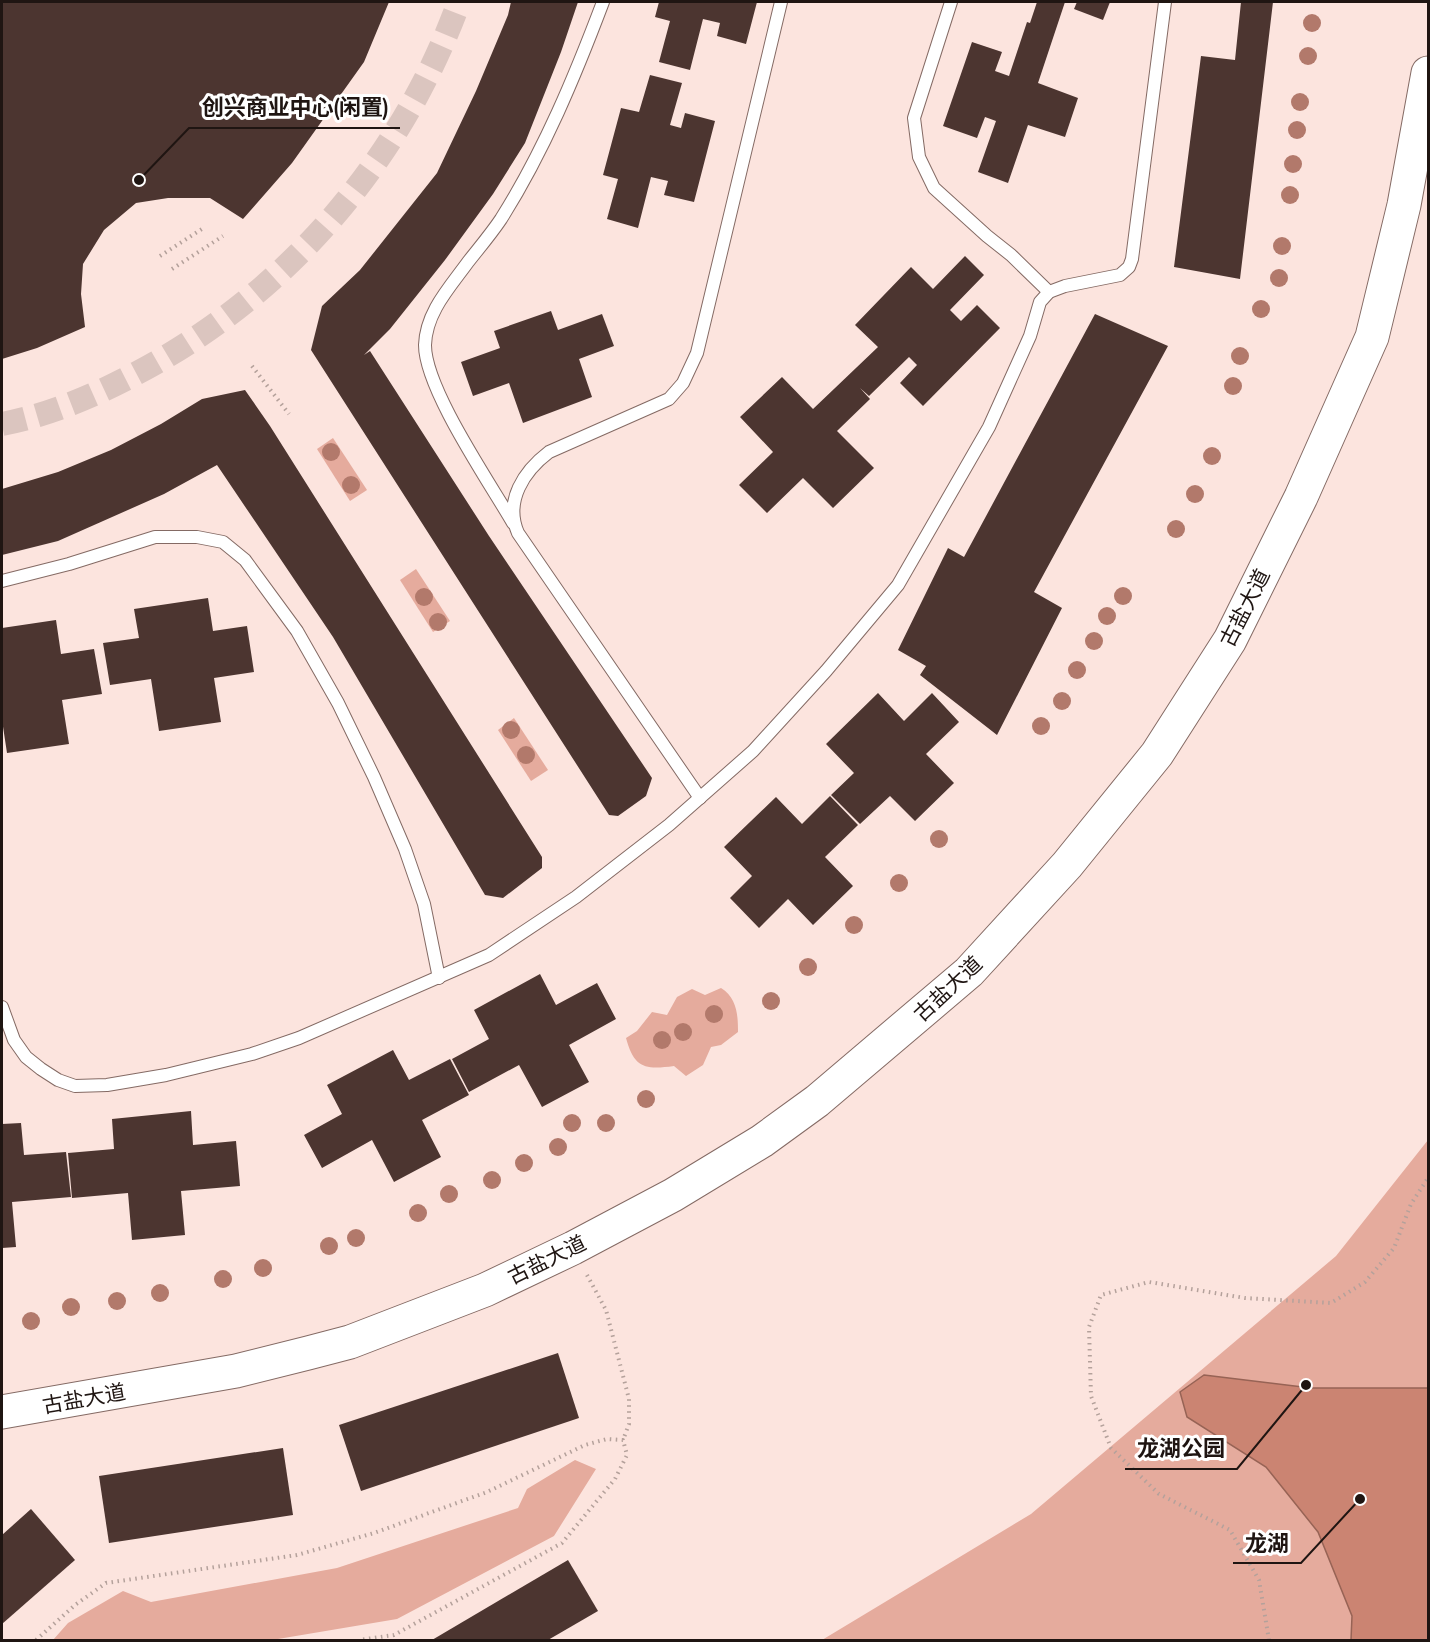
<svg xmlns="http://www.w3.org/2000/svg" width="1430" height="1642" viewBox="0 0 1430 1642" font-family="'Asap Condensed','Noto Sans SC',sans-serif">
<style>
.green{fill:#e5ab9d}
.water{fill:#cb8472;stroke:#976355;stroke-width:1.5}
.building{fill:#4c3530}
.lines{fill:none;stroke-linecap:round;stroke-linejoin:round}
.street-tunnel{stroke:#dbc5bf;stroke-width:24;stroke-dasharray:24 12;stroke-linecap:butt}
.lane-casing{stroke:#846a64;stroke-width:14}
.secondary-casing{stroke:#846a64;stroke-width:35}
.path{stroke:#b4a19b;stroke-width:4;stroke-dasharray:1.5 4.5;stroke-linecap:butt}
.lane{stroke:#fff;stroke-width:12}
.secondary{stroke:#fff;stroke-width:33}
.tree{fill:#b2796b}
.labels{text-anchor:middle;stroke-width:6;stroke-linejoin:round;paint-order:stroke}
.street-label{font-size:21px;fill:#1f1512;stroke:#fff}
.leader{fill:none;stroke:#1f1512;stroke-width:2}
.callout-dot{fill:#1f1512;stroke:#fff;stroke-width:2}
.callout-label{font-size:22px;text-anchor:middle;font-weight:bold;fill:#1f1512;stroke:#fff;stroke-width:6;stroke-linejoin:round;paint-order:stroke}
</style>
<rect width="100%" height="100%" fill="#fce4de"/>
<g class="green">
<path d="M333,438L367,490L350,501L317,449Z"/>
<path d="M416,569L450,621L433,632L400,580Z"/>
<path d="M514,718L548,770L531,781L498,730Z"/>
<path d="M721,988C737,998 738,1015 738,1032L721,1045L711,1047L703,1065L686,1076L674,1066C645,1070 634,1068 626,1038L637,1031L652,1012L667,1015L677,997L692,989L705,995Z"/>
<path d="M1428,1140V1640H822L1031,1514L1336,1256Z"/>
<path d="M575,1460L596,1469L554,1536L397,1619L272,1640H53L68,1623L123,1591L151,1602L337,1568L518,1508L527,1489Z"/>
</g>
<path class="water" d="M1204,1375L1311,1388H1428V1640H1351L1352,1616L1318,1532L1266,1467L1187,1417L1180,1392Z"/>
<g class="building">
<path d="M2,2H389L364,62L292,163L243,219L210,198H168L136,203L104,230L83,264L81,294L85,327L37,348L2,359Z"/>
<path d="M511,2H578L561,52L525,143L493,194L445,260L390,329L364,355L370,351L489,536L652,778L646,796L618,816L609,815L311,350L322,306L360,270L437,173L476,91L508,15Z"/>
<path d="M659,2H757L746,44L717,36L720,23L703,19L690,70L659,62L670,21L655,17Z"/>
<path d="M1037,2H1065L1038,83L1078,98L1065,137L1028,125L1008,183L978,172L996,121L985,117L977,138L943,126L972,42L1002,52L995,71L1009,76L1027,22L1030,23Z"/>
<path d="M1077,2H1110L1103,20L1074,9Z"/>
<path d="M1241,2H1273L1240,279L1174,267L1201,56L1235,60Z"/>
<path d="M650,75L682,83L670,125L681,128L685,113L715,121L694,202L664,195L668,181L651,177L638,228L607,219L618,179L603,175L621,108L639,112Z"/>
<path d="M965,256L984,275L950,310L961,321L977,305L1000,328L923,406L900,383L917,365L909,357L869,396L860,388L870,399L837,431L874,468L833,508L803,478L767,513L739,485L773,452L740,417L782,377L813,409L878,347L855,325L911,267L933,289Z"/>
<path d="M551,311L558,330L602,314L614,346L579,359L592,397L523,423L509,383L473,396L461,362L500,348L494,331Z"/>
<path d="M1095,314L1168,346L1034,592L1062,608L997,735L920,675L926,666L898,650L948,548L964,557Z"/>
<path d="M245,390L270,426L542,857V868L503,898L485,895L333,637L217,465L164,494L58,541L2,555V489L58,472L111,450L161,424L202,399Z"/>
<path d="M208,598L213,631L247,626L254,672L214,678L221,722L159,731L151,679L110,685L103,643L139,638L134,609Z"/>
<path d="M56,620L61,654L94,649L102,694L62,700L69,744L7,753L2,720V628Z"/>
<path d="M878,693L904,721L932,693L959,722L926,754L954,783L915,821L890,796L860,824L831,795L854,773L826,744Z"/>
<path d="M830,796L858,825L825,857L853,886L813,925L788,899L759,928L730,898L752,876L724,847L776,797L802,824Z"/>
<path d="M540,974L556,1005L597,983L616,1019L569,1045L589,1082L542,1107L519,1065L469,1092L452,1059L489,1039L474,1010Z"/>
<path d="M393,1050L409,1080L450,1059L469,1095L422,1120L441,1157L394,1182L372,1140L322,1168L304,1135L342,1114L327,1085Z"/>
<path d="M191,1111L193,1145L236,1141L240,1186L181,1191L185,1235L132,1240L128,1193L72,1198L68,1153L114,1149L112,1119Z"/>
<path d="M21,1123L24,1155L66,1152L71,1197L12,1202L16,1247L2,1248V1124Z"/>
<path d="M558,1353L579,1418L361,1491L339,1425Z"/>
<path d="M283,1448L293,1515L109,1543L99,1476Z"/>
<path d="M31,1509L75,1560L2,1624V1535Z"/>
<path d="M568,1560L598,1611L548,1640H432Z"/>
</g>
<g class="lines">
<path class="street-tunnel" d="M2,424C49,415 94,396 137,373C287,294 401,161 459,2"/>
<g class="lane-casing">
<g id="lane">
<path d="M951,2L914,118L919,157L934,188L987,236L1011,255L1049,292"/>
<path d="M513,523C490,483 425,389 425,345C426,312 450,287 468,262C479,248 491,234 501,219C544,151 575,76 603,2"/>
<path d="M2,581L69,564L155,537H197L223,542L245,560L297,631L338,703L374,777L405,849L424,904L439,978"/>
<path d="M700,798L518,533C504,501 524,471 549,452L669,399L683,383L697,353L781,2"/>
<path d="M2,1007L14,1040L26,1057L41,1069L58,1080L75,1086L107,1085L166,1075L252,1054L299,1038L489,955L576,897L669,825L753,751L826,671L898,585L989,427L1030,336L1040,302L1049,292L1065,286L1120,275L1129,267L1132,259L1165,2"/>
</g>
</g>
<g class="secondary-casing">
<path id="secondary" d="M2,1412L236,1371L308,1353L350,1342L485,1290L573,1248L673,1195L762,1141L817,1101L969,972L1067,865L1157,754L1230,640L1301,497L1372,337L1404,205L1428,73"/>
</g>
<g class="path">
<path d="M160,256L205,227"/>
<path d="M172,269L223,236"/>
<path d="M252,366L289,414"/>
<path d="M587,1275L606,1310L629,1399V1424L623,1440"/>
<path d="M36,1640L75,1605L106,1583L297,1555L374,1533L487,1492L585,1445L607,1439L623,1440L627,1455L615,1479L562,1543L394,1635L359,1640"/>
<path d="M1269,1640L1259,1580L1230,1530L1159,1494L1111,1448L1091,1396L1089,1327L1101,1295L1149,1282L1245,1298L1331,1303L1365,1282L1394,1248L1411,1204L1428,1178"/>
</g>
<use href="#lane" class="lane"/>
<use href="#secondary" class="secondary"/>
</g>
<g class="tree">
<circle cx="1312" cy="23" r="9"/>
<circle cx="1308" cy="56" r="9"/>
<circle cx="1300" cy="102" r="9"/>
<circle cx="1297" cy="130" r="9"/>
<circle cx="1293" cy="164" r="9"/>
<circle cx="1290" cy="195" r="9"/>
<circle cx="1282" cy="246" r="9"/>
<circle cx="1279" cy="278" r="9"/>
<circle cx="1261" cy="309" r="9"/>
<circle cx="1240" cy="356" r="9"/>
<circle cx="1233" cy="386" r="9"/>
<circle cx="331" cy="452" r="9"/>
<circle cx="1212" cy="456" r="9"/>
<circle cx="351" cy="485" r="9"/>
<circle cx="1195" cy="494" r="9"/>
<circle cx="1176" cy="529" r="9"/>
<circle cx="1123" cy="596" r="9"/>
<circle cx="424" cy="597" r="9"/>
<circle cx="1107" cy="616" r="9"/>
<circle cx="438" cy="622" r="9"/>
<circle cx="1094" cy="641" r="9"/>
<circle cx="1077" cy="670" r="9"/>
<circle cx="1062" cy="701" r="9"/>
<circle cx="1041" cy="726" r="9"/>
<circle cx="511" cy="730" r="9"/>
<circle cx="526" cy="755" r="9"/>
<circle cx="939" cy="839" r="9"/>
<circle cx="899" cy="883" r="9"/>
<circle cx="854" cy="925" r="9"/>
<circle cx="808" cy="967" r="9"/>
<circle cx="771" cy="1001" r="9"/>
<circle cx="714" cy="1014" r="9"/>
<circle cx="683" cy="1032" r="9"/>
<circle cx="662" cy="1040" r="9"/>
<circle cx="646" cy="1099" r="9"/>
<circle cx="572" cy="1123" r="9"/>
<circle cx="606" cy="1123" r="9"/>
<circle cx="558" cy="1147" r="9"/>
<circle cx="524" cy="1163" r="9"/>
<circle cx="492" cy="1180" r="9"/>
<circle cx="449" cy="1194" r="9"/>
<circle cx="418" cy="1213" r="9"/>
<circle cx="356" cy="1238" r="9"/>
<circle cx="329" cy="1246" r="9"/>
<circle cx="263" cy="1268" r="9"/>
<circle cx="223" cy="1279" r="9"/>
<circle cx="160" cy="1293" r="9"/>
<circle cx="117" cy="1301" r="9"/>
<circle cx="71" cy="1307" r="9"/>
<circle cx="31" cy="1321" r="9"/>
</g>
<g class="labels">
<g class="street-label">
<text transform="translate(1245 608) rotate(-63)" y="7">古盐大道</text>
<text transform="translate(948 989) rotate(-43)" y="7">古盐大道</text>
<text transform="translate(547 1260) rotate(-26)" y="7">古盐大道</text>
<text transform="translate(84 1399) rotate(-10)" y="7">古盐大道</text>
</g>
</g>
<path class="leader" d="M139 180L189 128H400M1306 1385L1237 1469H1125M1360 1499L1301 1563H1233"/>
<g class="callout-dot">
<circle cx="139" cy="180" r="6"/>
<circle cx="1306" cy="1385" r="6"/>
<circle cx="1360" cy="1499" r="6"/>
</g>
<g class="callout-label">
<text x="295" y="115">创兴商业中心(闲置)</text>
<text x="1181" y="1456">龙湖公园</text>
<text x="1267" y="1551">龙湖</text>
</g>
<rect width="1430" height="1642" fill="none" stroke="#1f1512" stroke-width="6"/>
</svg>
